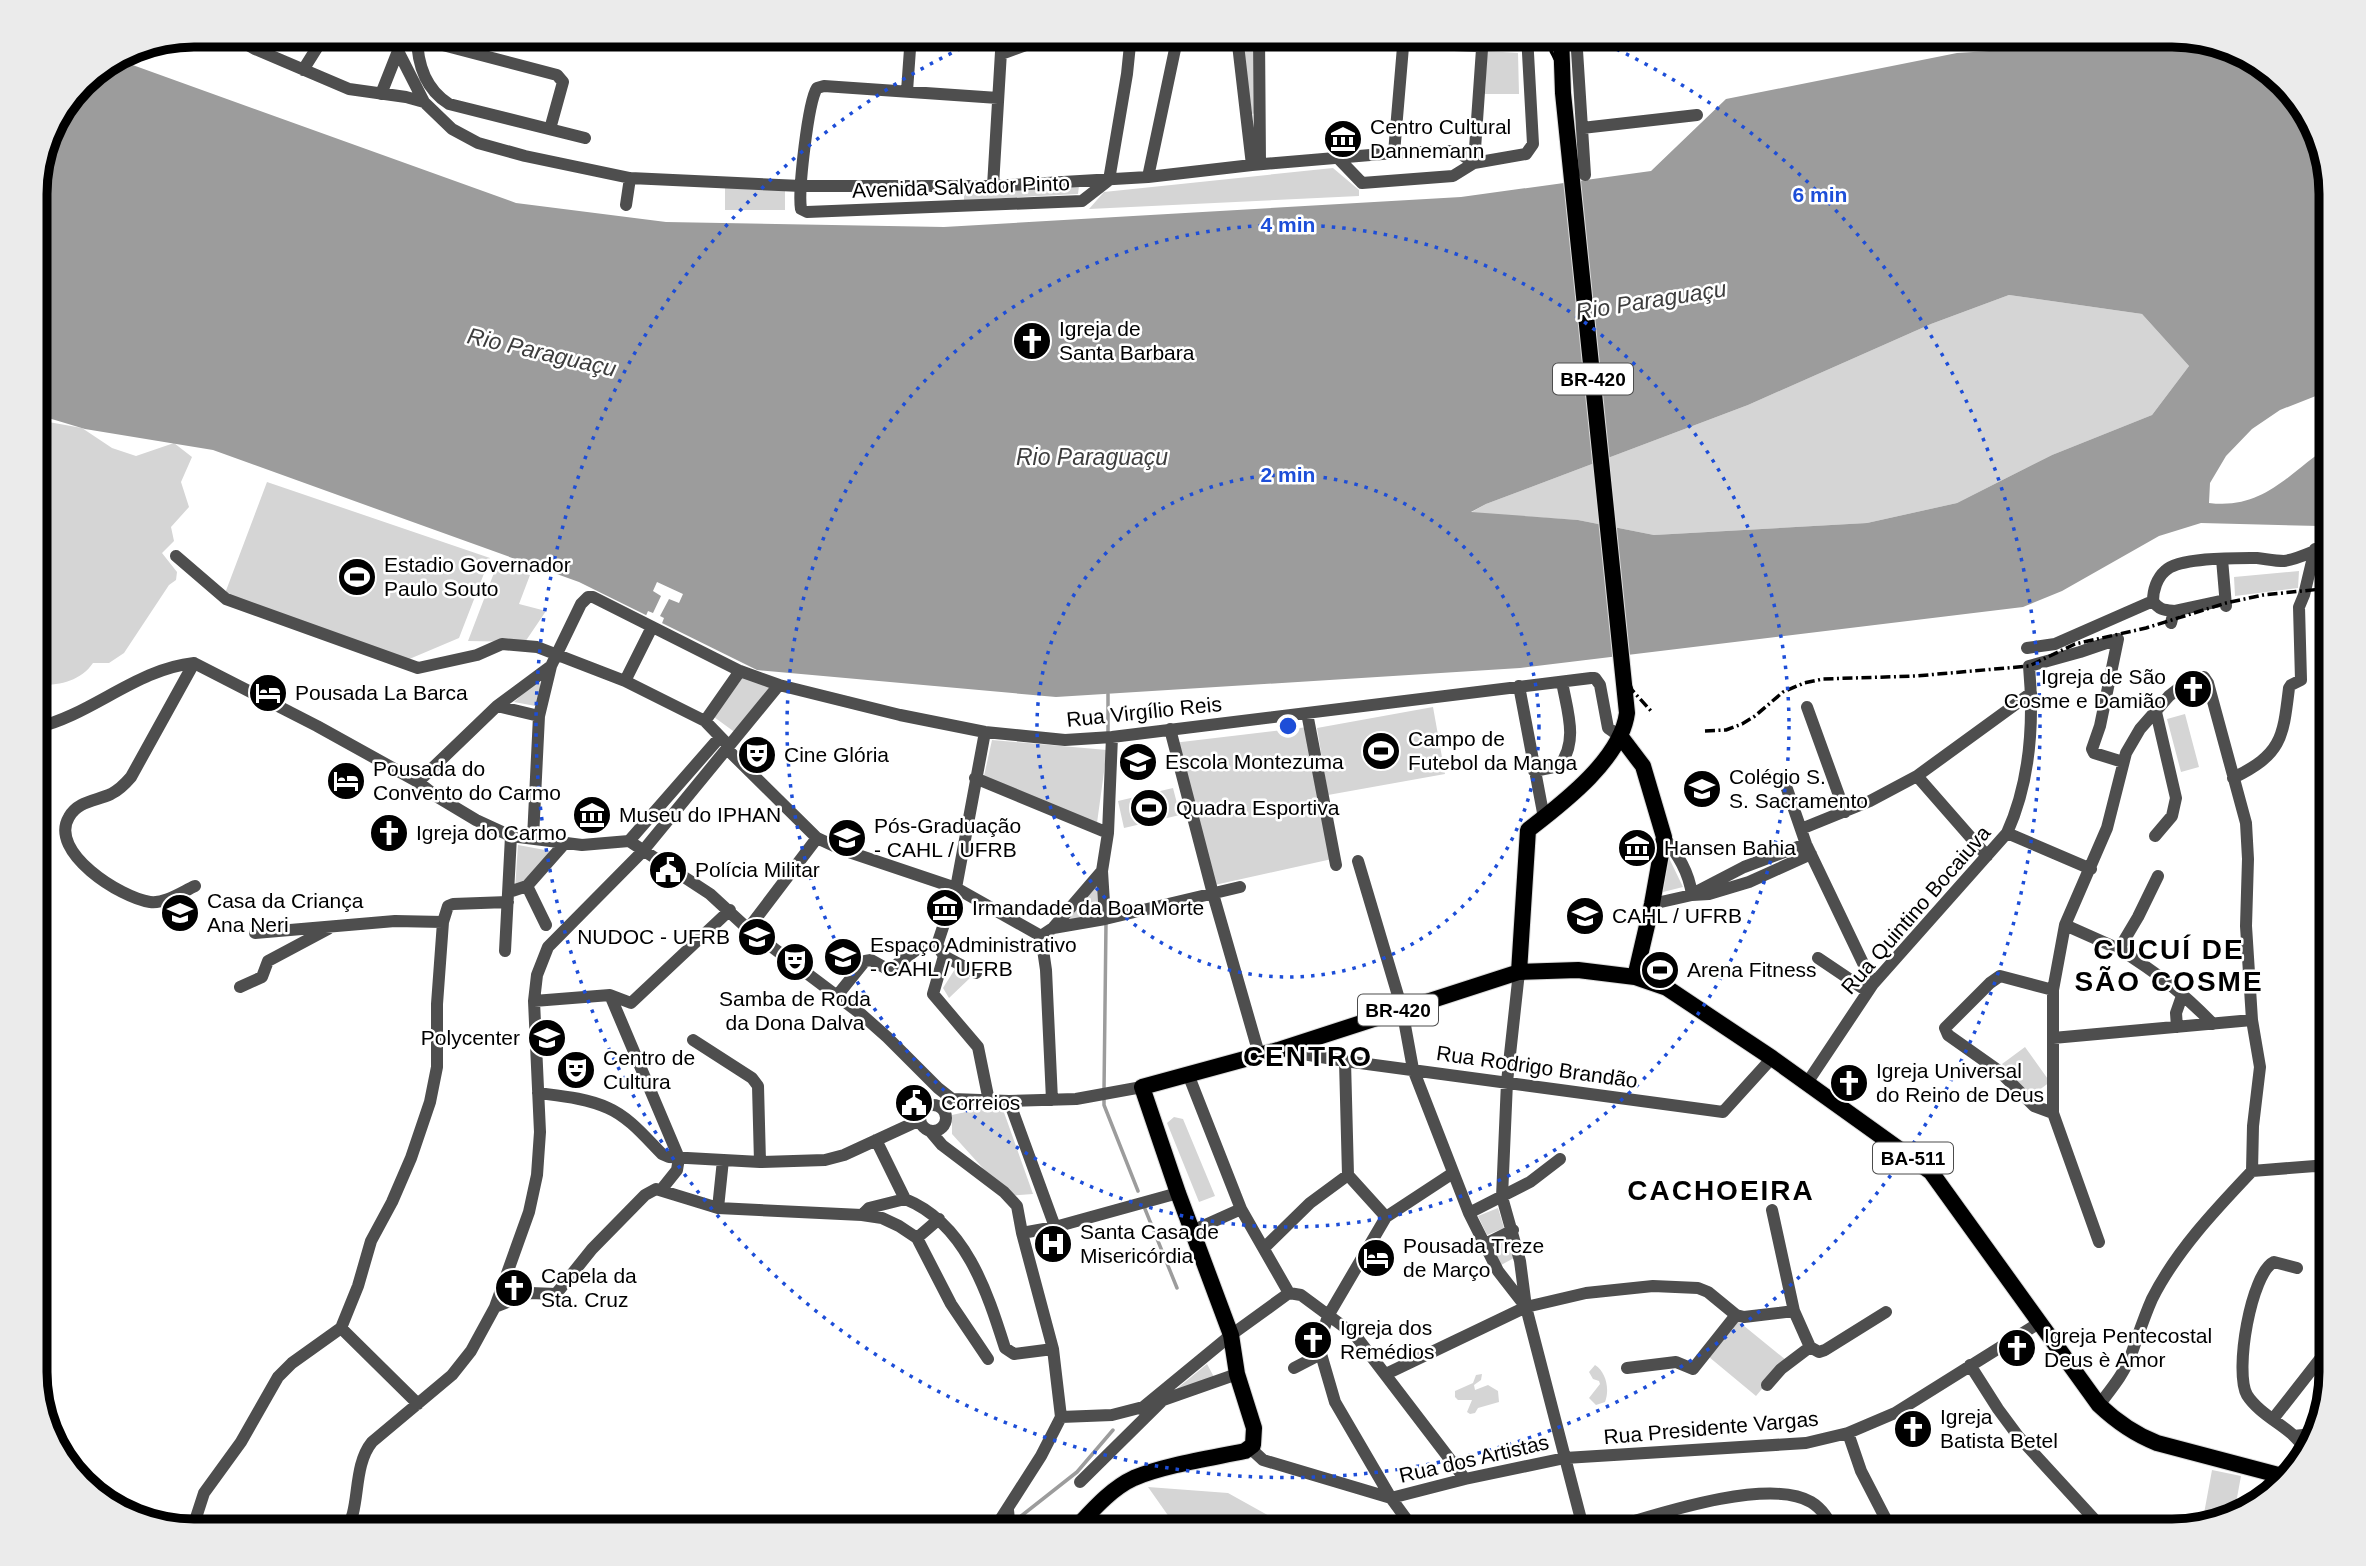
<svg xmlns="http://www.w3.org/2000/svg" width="2366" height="1566" viewBox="0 0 2366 1566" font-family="Helvetica,sans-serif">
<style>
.green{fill:#d5d5d5}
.water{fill:#9c9c9c;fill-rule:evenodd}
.pier{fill:#fff}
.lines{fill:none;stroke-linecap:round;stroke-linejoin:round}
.stream{stroke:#9c9c9c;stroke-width:3.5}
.major-casing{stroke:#dbdbdb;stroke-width:18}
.minor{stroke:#4e4e4e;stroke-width:12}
.major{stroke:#000;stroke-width:16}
.rail{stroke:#000;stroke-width:3.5;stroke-dasharray:10 3.5 2 3.5;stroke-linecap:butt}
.ring{fill:none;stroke:#1d4ed8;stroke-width:3.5;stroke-dasharray:3.5 7}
.labels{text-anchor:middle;stroke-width:5;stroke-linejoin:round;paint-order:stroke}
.shield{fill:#fff;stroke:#4c4c4c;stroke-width:2}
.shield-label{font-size:19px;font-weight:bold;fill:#000}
.poi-label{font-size:21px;fill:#000;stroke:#fff;text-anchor:start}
.street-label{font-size:21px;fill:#000;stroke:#fff}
.water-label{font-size:23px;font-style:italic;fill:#3d3d3d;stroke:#fff}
.district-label{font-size:28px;font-weight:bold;letter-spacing:2px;fill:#000;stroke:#fff}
.rim{fill:none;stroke:#000;stroke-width:9}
.centre{fill:#1d4ed8;stroke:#fff;stroke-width:3.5}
.ring-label{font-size:21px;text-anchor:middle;font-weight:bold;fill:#1d4ed8;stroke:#fff;stroke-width:5;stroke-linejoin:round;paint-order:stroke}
</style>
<rect width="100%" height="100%" fill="#fff"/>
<path class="green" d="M1246 45 1255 48 1256 113 1252 114 1242 47Z
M1487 51 1518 53 1519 94H1485Z
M1333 168 1359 190V196L1089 209 1104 192Z
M725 185H785V210H725Z
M1079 186 1078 194 964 200V192Z
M2009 295 2142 314 2189 366 2152 415 2052 455 1957 503 1867 523 1654 535 1578 520 1470 513 1486 504 1748 405 1931 324Z
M43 421 82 428 112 448 136 456 174 443 192 457 181 482 189 507 171 527 174 541 162 553 177 572 176 580 169 585 124 653 109 663H93C80 682 57 686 35 685V423Z
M267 482 490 558 459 638 407 660 224 596Z
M497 565 530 575 519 604 546 611 525 642 468 641Z
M2299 571 2298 588 2235 596 2234 577Z
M749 669 783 683 740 736 714 717Z
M540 678 541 707 514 702Z
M1433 707 1445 774 1328 795 1317 728Z
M2185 714 2199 767 2181 772 2167 719Z
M1308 727 1332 859 1210 886 1173 743Z
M992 740 1107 750 1097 823 984 776Z
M1173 788 1180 815 1124 828 1118 801Z
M518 845 561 853 515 889Z
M1669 858 1683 887 1663 892Z
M1097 884 1098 914 1063 921Z
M955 969 970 978 949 998 943 988Z
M2025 1047 2050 1082 2027 1099 2002 1064Z
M1001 1104 1033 1194 1008 1196 952 1134V1115Z
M1174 1117 1183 1119 1215 1196 1199 1202 1167 1123Z
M1498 1208 1504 1228 1487 1235 1478 1216Z
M1508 1240 1514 1258 1501 1265 1493 1246Z
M1738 1321 1786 1360 1756 1396 1709 1357Z
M1207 1364 1214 1377 1163 1400Z
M1595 1365C1606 1372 1610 1389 1605 1402L1596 1405 1589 1398 1600 1384 1599 1381 1593 1379 1589 1372Z
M1482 1374 1481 1380 1474 1385 1475 1390 1488 1385 1498 1391 1499 1402 1478 1408 1475 1413 1470 1414 1467 1412 1472 1400H1458L1455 1397V1391L1473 1383 1476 1375Z
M2212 1470 2241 1476 2234 1514 2210 1521 2203 1519Z
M1148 1487 1228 1493 1282 1523 1303 1531H1179Z"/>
<path class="water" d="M2184 39 2260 62 2310 115 2331 194V390L2280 410 2252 429 2226 456 2210 483 2209 503C2265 510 2289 472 2331 445V467L2316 489 2317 503 2331 501V522L2320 526 2201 523 2159 536 2062 591 2023 607 1520 668 1056 697 757 670 579 582 213 450 85 429 35 414V184L47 133 82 81 116 59 516 203 666 222 944 227 1461 197 1651 171 1726 99 1957 53ZM2009 295 2142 314 2189 366 2152 415 2052 455 1957 503 1867 523 1654 535 1578 520 1471 512 1486 504 1748 405 1931 324Z"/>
<path class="pier" d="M657 582 683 594 679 603 669 599 660 616 664 618 661 626 645 618 648 611 653 613 661 596 653 591Z"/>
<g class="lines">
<path class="stream" d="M1108 734V694
M1104 1091 1106 923
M1104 1098V1105L1138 1191
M1145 1209 1177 1288
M1016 1520 1077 1472 1113 1430"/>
<defs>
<path id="major" d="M1621 737 1643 766 1664 837 1652 904 1635 977
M1519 972 1528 830C1563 803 1621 759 1627 713L1563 93 1561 35
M1073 1531C1091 1512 1110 1489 1134 1478 1165 1465 1212 1458 1245 1451L1253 1445 1254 1428 1237 1374 1231 1335 1178 1193 1142 1087 1278 1050 1519 972 1578 970 1635 977 1667 988 1772 1058 1931 1172 2099 1405C2117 1422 2134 1434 2157 1443L2286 1477"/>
</defs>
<use href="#major" class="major-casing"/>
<path class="minor" d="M230 35 255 49 349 89 406 97 424 102 452 129 478 143 525 156 630 178 801 186H993L1148 177 1252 165 1394 153 1449 151 1461 154 1474 163
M417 35C417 62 425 89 449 104L585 138
M617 35 652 38 674 35
M1259 35 1260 164
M1576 35 1585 175
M1237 36 1252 165
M416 38 557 75 563 82 550 129
M1258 44 1401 43 1481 46 1501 35
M255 49 260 35
M398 51 424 102
M1001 54 1053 35
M303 70 325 35
M907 91 911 35
M381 94 398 51 399 35
M998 98 824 86 817 88C808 102 798 191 801 209L807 212 1082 201 1109 180
M1582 128 1697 115
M1394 153 1404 35
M1337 157 1362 183 1453 176 1474 163 1526 154 1533 144 1527 35
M1474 163 1483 35
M1148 177 1178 35
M1109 180 1127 74 1131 35
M993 186 1002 35
M626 205 630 178
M176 556 226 599 418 668 477 655 502 644 537 647 625 681 705 721 729 746
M2222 559 2226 606
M2174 611 2225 600
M2171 623 2174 611C2164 610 2159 610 2153 601 2153 590 2157 578 2165 571 2179 557 2236 558 2257 558 2266 559 2275 561 2284 561 2300 559 2316 549 2331 545
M2118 639 2100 726 2092 749 2094 753 2123 762
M2027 648 2055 644 2153 601
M194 663 317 726 418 782 436 796 476 820 511 836 582 845 629 841 710 894 748 929 861 1014 887 1037 938 1088 952 1099
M194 663 131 777C125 784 119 790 111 794 96 801 78 801 69 817 48 852 121 898 150 902 165 904 182 892 195 886
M625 681 652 627
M1519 686 1544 818
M497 706 539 716
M1807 707 1845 812
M1307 713 1336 865
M705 721 740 671
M35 728C92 715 136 669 194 663
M1170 729 1213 894 1259 1054
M727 749 817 838 843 850 956 888 1041 936
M1534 771 1559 766C1579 742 1567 710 1562 682
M1917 776 1987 856
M975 778 1108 833
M2233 778C2282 754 2283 738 2289 688L2291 685 2301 680 2299 607 2304 595 2315 549
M418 782 497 706 551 666
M1787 789 1806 844 1873 984
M1801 829 1870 801 1917 776 2031 693
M2007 833 2091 869
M2155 836 2172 816 2176 798 2156 712
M1664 837C1678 855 1689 872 1692 895
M533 838 539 716 551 666 581 604 588 597H593L740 671 779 685 900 715 985 732 1065 740 1112 737 1591 678H1595L1600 685 1608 728 1621 737
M629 841 720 737
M1358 861 1402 1009 1413 1069 1469 1213 1498 1271 1526 1307
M527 886 546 925
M509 892 527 886 565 843
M1694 893 1744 867 1806 844
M1652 904 1692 895 1709 894 1749 882 1811 854
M1105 919 1102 871 1108 833 1112 737
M2065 925 2119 949 2138 917 2158 876
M1053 928 1102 871
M748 929 817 838
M255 933 395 921 443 922
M1041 936 1053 928 1105 919 1240 887
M1041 936 1046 970 1052 1100
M2119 949C2157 973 2182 992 2213 1024
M505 951 511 836
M944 956 933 994 978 1047 989 1101
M1818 958 1867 991
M1519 972 1507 1082 1502 1197 1520 1261 1526 1307 1584 1531
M976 973 944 956 937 945 956 888 985 732
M240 987 262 977 268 961 328 929
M610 995 679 1158
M836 997 865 961 871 960 889 970 919 948
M534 1001 610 995 631 1003 730 910
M2177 1027 2176 1013 2183 993
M2053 1038 2252 1020
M693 1040 752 1078 758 1086 760 1162
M1279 1050 1345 1061 1723 1112 1772 1058
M1345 1061 1348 1175 1386 1217
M1188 1074 1241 1209 1289 1293 1301 1295 1355 1335 1465 1479
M1807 1083 1873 984 2007 833C2030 782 2034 721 2029 666L2080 652 2118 639
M538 1093C561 1096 586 1098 608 1108 629 1117 646 1138 662 1154L669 1157 760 1162 825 1160 844 1155 920 1120
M952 1099 1009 1101 1076 1099 1142 1087
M1009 1101 1055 1227
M920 1118a13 13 0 1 1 26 0a13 13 0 1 1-26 0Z
M2053 1113 2034 1106 1999 1071 1948 1035 1945 1028 1990 983 2000 976 2053 990
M931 1132 942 1145 1004 1192 1017 1206 1022 1233 1053 1349 1061 1417
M876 1140 905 1199C965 1223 987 1291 1005 1348L1014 1354 1053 1349
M661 1190 677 1170 679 1158
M718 1208 723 1160
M1469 1213 1530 1182 1560 1159
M862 1215 869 1208 905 1199
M1192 1231 1241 1209
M1022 1233 1055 1227 1178 1193
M917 1238 939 1219
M2099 1242 2053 1113V990L2065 925 2107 828 2126 753 2140 729 2169 696 2183 685 2198 677H2204L2208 683 2246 823 2248 859 2246 926 2252 1020 2260 1067 2253 1126 2252 1171
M1485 1244 1513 1230
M1264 1248 1310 1203 1348 1175
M2297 1268 2274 1262C2251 1273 2234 1372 2247 1395 2257 1411 2278 1422 2292 1434 2297 1439 2302 1445 2307 1449
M495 1307 530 1293 556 1294 592 1249 645 1195 656 1189 718 1208 862 1215 882 1218 899 1226 917 1238 951 1304 988 1359
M341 1328 418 1404
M1810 1347 1819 1352 1825 1350 1886 1312
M1970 1365 1998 1409 2018 1436 2105 1531
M1294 1368 1321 1354
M1627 1368 1676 1362 1693 1369 1736 1315
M1386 1374 1526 1307 1586 1293 1653 1286 1698 1288 1708 1292 1736 1315 1744 1317 1794 1311
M1767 1385 1781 1369 1810 1347 1794 1311 1772 1210
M2099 1405C2111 1389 2124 1374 2131 1355 2138 1336 2144 1317 2152 1299 2176 1251 2216 1209 2252 1171L2315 1166 2331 1168
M1141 1409 1231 1335 1289 1293
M1061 1417 1112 1415 1147 1406
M2273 1419 2331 1345
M1848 1433 1861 1471 1892 1531
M2294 1436 2312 1434
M1250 1448 1263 1460 1391 1498
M1080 1482 1163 1400 1237 1374
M1391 1498 1465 1479 1565 1458 1806 1443 1848 1433 1895 1413 2039 1323
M1008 1510 1010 1531
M1131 1526 1137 1531
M192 1530 204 1493 241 1442 278 1377 292 1363 341 1328 358 1286 371 1241 392 1202 411 1158 430 1102 437 1067V1004L443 922 448 906 453 904 508 902
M344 1531C362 1512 351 1468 372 1442L452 1375 471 1351 495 1307 529 1212 537 1175 540 1132 534 1001 537 975 548 947 642 852 779 685
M993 1531 1041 1456 1061 1417
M1415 1531 1391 1498 1335 1402 1321 1354 1322 1335 1328 1316 1386 1217 1453 1173
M1602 1531C1649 1517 1767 1476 1811 1502 1821 1508 1830 1520 1834 1531"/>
<use href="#major" class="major"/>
<path class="rail" d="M1540 35C1554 53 1562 70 1563 93
M1623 666 1632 690 1651 711
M1705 731 1726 730 1742 724 1755 716 1783 692 1804 683 1823 679 1916 676 2029 666 2075 644 2146 628 2226 603 2263 595 2331 588"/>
</g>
<g class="ring">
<circle cx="1288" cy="726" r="251"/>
<circle cx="1288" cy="726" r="501"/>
<path d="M1588 36A752 752 0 1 1 988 36"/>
</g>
<defs>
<symbol id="museum-disc" viewBox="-11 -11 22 22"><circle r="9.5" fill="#000" stroke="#fff"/><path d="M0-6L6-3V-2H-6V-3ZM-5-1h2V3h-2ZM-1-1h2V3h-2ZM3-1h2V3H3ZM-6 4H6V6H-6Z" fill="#fff"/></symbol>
<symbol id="church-disc" viewBox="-11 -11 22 22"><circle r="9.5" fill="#000" stroke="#fff"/><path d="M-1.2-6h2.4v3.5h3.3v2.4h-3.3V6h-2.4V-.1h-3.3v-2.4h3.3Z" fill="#fff"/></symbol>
<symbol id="stadium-disc" viewBox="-11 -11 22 22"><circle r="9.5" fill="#000" stroke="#fff"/><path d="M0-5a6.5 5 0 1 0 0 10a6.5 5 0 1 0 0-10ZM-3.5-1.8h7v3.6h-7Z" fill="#fff"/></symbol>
<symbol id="hotel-disc" viewBox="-11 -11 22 22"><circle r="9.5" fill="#000" stroke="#fff"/><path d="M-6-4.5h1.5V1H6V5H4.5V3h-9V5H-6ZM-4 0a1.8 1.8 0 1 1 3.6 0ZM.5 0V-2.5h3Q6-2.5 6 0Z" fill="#fff"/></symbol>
<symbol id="theatre-disc" viewBox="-11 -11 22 22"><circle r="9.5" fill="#000" stroke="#fff"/><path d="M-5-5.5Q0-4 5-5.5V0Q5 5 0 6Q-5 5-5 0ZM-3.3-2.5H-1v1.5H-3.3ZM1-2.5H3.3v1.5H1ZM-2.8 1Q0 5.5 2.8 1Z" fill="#fff"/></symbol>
<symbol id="school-disc" viewBox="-11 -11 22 22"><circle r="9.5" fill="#000" stroke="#fff"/><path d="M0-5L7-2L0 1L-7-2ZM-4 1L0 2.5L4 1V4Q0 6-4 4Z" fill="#fff"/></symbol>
<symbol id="university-disc" viewBox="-11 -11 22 22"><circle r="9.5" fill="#000" stroke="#fff"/><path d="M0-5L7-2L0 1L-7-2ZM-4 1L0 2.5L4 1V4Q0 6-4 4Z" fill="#fff"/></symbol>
<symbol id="civic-disc" viewBox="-11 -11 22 22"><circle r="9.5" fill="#000" stroke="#fff"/><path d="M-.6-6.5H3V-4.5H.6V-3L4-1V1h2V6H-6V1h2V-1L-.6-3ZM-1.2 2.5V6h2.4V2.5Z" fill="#fff"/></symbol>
<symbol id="hospital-disc" viewBox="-11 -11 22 22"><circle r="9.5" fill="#000" stroke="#fff"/><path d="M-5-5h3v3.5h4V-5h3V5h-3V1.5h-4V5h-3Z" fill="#fff"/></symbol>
</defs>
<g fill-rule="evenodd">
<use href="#museum-disc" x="1321" y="117" width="44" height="44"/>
<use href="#church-disc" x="1010" y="319" width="44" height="44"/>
<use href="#stadium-disc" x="335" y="555" width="44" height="44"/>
<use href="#church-disc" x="2171" y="667" width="44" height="44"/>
<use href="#hotel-disc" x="246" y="671" width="44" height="44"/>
<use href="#stadium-disc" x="1359" y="729" width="44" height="44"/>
<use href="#theatre-disc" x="735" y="733" width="44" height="44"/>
<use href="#school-disc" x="1116" y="740" width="44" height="44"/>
<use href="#hotel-disc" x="324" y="759" width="44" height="44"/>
<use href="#school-disc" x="1680" y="767" width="44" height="44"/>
<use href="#stadium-disc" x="1127" y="786" width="44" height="44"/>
<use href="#museum-disc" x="570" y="793" width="44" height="44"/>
<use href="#church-disc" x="367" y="811" width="44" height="44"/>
<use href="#university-disc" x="825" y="816" width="44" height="44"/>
<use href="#museum-disc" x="1615" y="826" width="44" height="44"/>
<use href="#civic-disc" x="646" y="848" width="44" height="44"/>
<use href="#museum-disc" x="923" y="886" width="44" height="44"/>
<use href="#school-disc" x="158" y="891" width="44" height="44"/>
<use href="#university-disc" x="1563" y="894" width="44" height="44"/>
<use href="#university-disc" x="735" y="915" width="44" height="44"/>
<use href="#university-disc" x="821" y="935" width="44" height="44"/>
<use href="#theatre-disc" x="773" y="940" width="44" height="44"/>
<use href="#stadium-disc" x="1638" y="948" width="44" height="44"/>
<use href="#school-disc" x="525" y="1016" width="44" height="44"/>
<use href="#theatre-disc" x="554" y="1048" width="44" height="44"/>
<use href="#church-disc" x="1827" y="1061" width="44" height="44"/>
<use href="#civic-disc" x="892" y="1081" width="44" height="44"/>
<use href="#hospital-disc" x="1031" y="1222" width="44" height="44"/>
<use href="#hotel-disc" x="1354" y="1236" width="44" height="44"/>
<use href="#church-disc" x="492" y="1266" width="44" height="44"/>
<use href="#church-disc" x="1291" y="1318" width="44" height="44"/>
<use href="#church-disc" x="1995" y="1326" width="44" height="44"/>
<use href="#church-disc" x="1891" y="1407" width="44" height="44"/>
</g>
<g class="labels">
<g class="shield">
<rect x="1553" y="363.5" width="80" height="31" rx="5"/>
<rect x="1358" y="994.5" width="80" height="31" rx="5"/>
<rect x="1873" y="1142.5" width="80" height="31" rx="5"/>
</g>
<g class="shield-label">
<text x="1593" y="386">BR-420</text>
<text x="1398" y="1017">BR-420</text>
<text x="1913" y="1165">BA-511</text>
</g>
<g class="poi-label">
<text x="1370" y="134">Centro Cultural<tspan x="1370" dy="24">Dannemann</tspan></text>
<text x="1059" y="336">Igreja de<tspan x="1059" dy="24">Santa Barbara</tspan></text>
<text x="384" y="572">Estadio Governador<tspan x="384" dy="24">Paulo Souto</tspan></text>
<text x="2166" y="684" text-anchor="end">Igreja de São<tspan x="2166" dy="24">Cosme e Damião</tspan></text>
<text x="295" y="700">Pousada La Barca</text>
<text x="1408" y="746">Campo de<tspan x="1408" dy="24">Futebol da Manga</tspan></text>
<text x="784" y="762">Cine Glória</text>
<text x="1165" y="769">Escola Montezuma</text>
<text x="373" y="776">Pousada do<tspan x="373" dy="24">Convento do Carmo</tspan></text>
<text x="1729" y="784">Colégio S.<tspan x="1729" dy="24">S. Sacramento</tspan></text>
<text x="1176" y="815">Quadra Esportiva</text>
<text x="619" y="822">Museu do IPHAN</text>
<text x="874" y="833">Pós-Graduação<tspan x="874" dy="24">- CAHL / UFRB</tspan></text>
<text x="416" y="840">Igreja do Carmo</text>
<text x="1664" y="855">Hansen Bahia</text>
<text x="695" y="877">Polícia Militar</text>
<text x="207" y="908">Casa da Criança<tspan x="207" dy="24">Ana Neri</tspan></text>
<text x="972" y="915">Irmandade da Boa Morte</text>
<text x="1612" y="923">CAHL / UFRB</text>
<text x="730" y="944" text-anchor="end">NUDOC - UFRB</text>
<text x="870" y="952">Espaço Administrativo<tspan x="870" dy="24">- CAHL / UFRB</tspan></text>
<text x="1687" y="977">Arena Fitness</text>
<text x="795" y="1006" text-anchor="middle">Samba de Roda<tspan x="795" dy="24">da Dona Dalva</tspan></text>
<text x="520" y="1045" text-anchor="end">Polycenter</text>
<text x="603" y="1065">Centro de<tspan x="603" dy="24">Cultura</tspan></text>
<text x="1876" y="1078">Igreja Universal<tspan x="1876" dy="24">do Reino de Deus</tspan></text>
<text x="941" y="1110">Correios</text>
<text x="1080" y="1239">Santa Casa de<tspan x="1080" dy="24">Misericórdia</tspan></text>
<text x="1403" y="1253">Pousada Treze<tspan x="1403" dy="24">de Março</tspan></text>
<text x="541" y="1283">Capela da<tspan x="541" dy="24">Sta. Cruz</tspan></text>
<text x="1340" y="1335">Igreja dos<tspan x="1340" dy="24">Remédios</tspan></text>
<text x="2044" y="1343">Igreja Pentecostal<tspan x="2044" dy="24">Deus è Amor</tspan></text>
<text x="1940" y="1424">Igreja<tspan x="1940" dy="24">Batista Betel</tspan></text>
</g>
<g class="street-label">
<text transform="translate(961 187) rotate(-2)" y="7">Avenida Salvador Pinto</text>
<text transform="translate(1144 712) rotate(-6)" y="7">Rua Virgílio Reis</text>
<text transform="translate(1916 910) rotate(-49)" y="7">Rua Quintino Bocaiuva</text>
<text transform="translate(1537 1067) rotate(8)" y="7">Rua Rodrigo Brandão</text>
<text transform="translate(1711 1428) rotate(-5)" y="7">Rua Presidente Vargas</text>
<text transform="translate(1474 1459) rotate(-13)" y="7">Rua dos Artistas</text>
</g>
<g class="water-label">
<text transform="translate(1651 300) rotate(-9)" y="8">Rio Paraguaçu</text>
<text transform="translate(542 352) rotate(13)" y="8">Rio Paraguaçu</text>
<text x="1092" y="465">Rio Paraguaçu</text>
</g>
<g class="district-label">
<text x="2169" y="959">CUCUÍ DE<tspan x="2169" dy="32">SÃO COSME</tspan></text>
<text x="1308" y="1066">CENTRO</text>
<text x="1721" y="1200">CACHOEIRA</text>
</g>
</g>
<path d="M0 0H2366V1566H0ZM194 47H2172A147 147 0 0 1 2319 194V1372A147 147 0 0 1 2172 1519H194A147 147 0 0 1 47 1372V194A147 147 0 0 1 194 47Z" fill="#ebebeb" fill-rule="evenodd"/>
<path class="rim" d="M194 47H2172A147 147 0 0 1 2319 194V1372A147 147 0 0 1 2172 1519H194A147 147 0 0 1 47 1372V194A147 147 0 0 1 194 47Z"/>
<circle cx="1288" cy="726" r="10" class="centre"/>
<g class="ring-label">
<text x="1820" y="202">6 min</text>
<text x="1288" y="232">4 min</text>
<text x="1288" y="482">2 min</text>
</g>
</svg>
